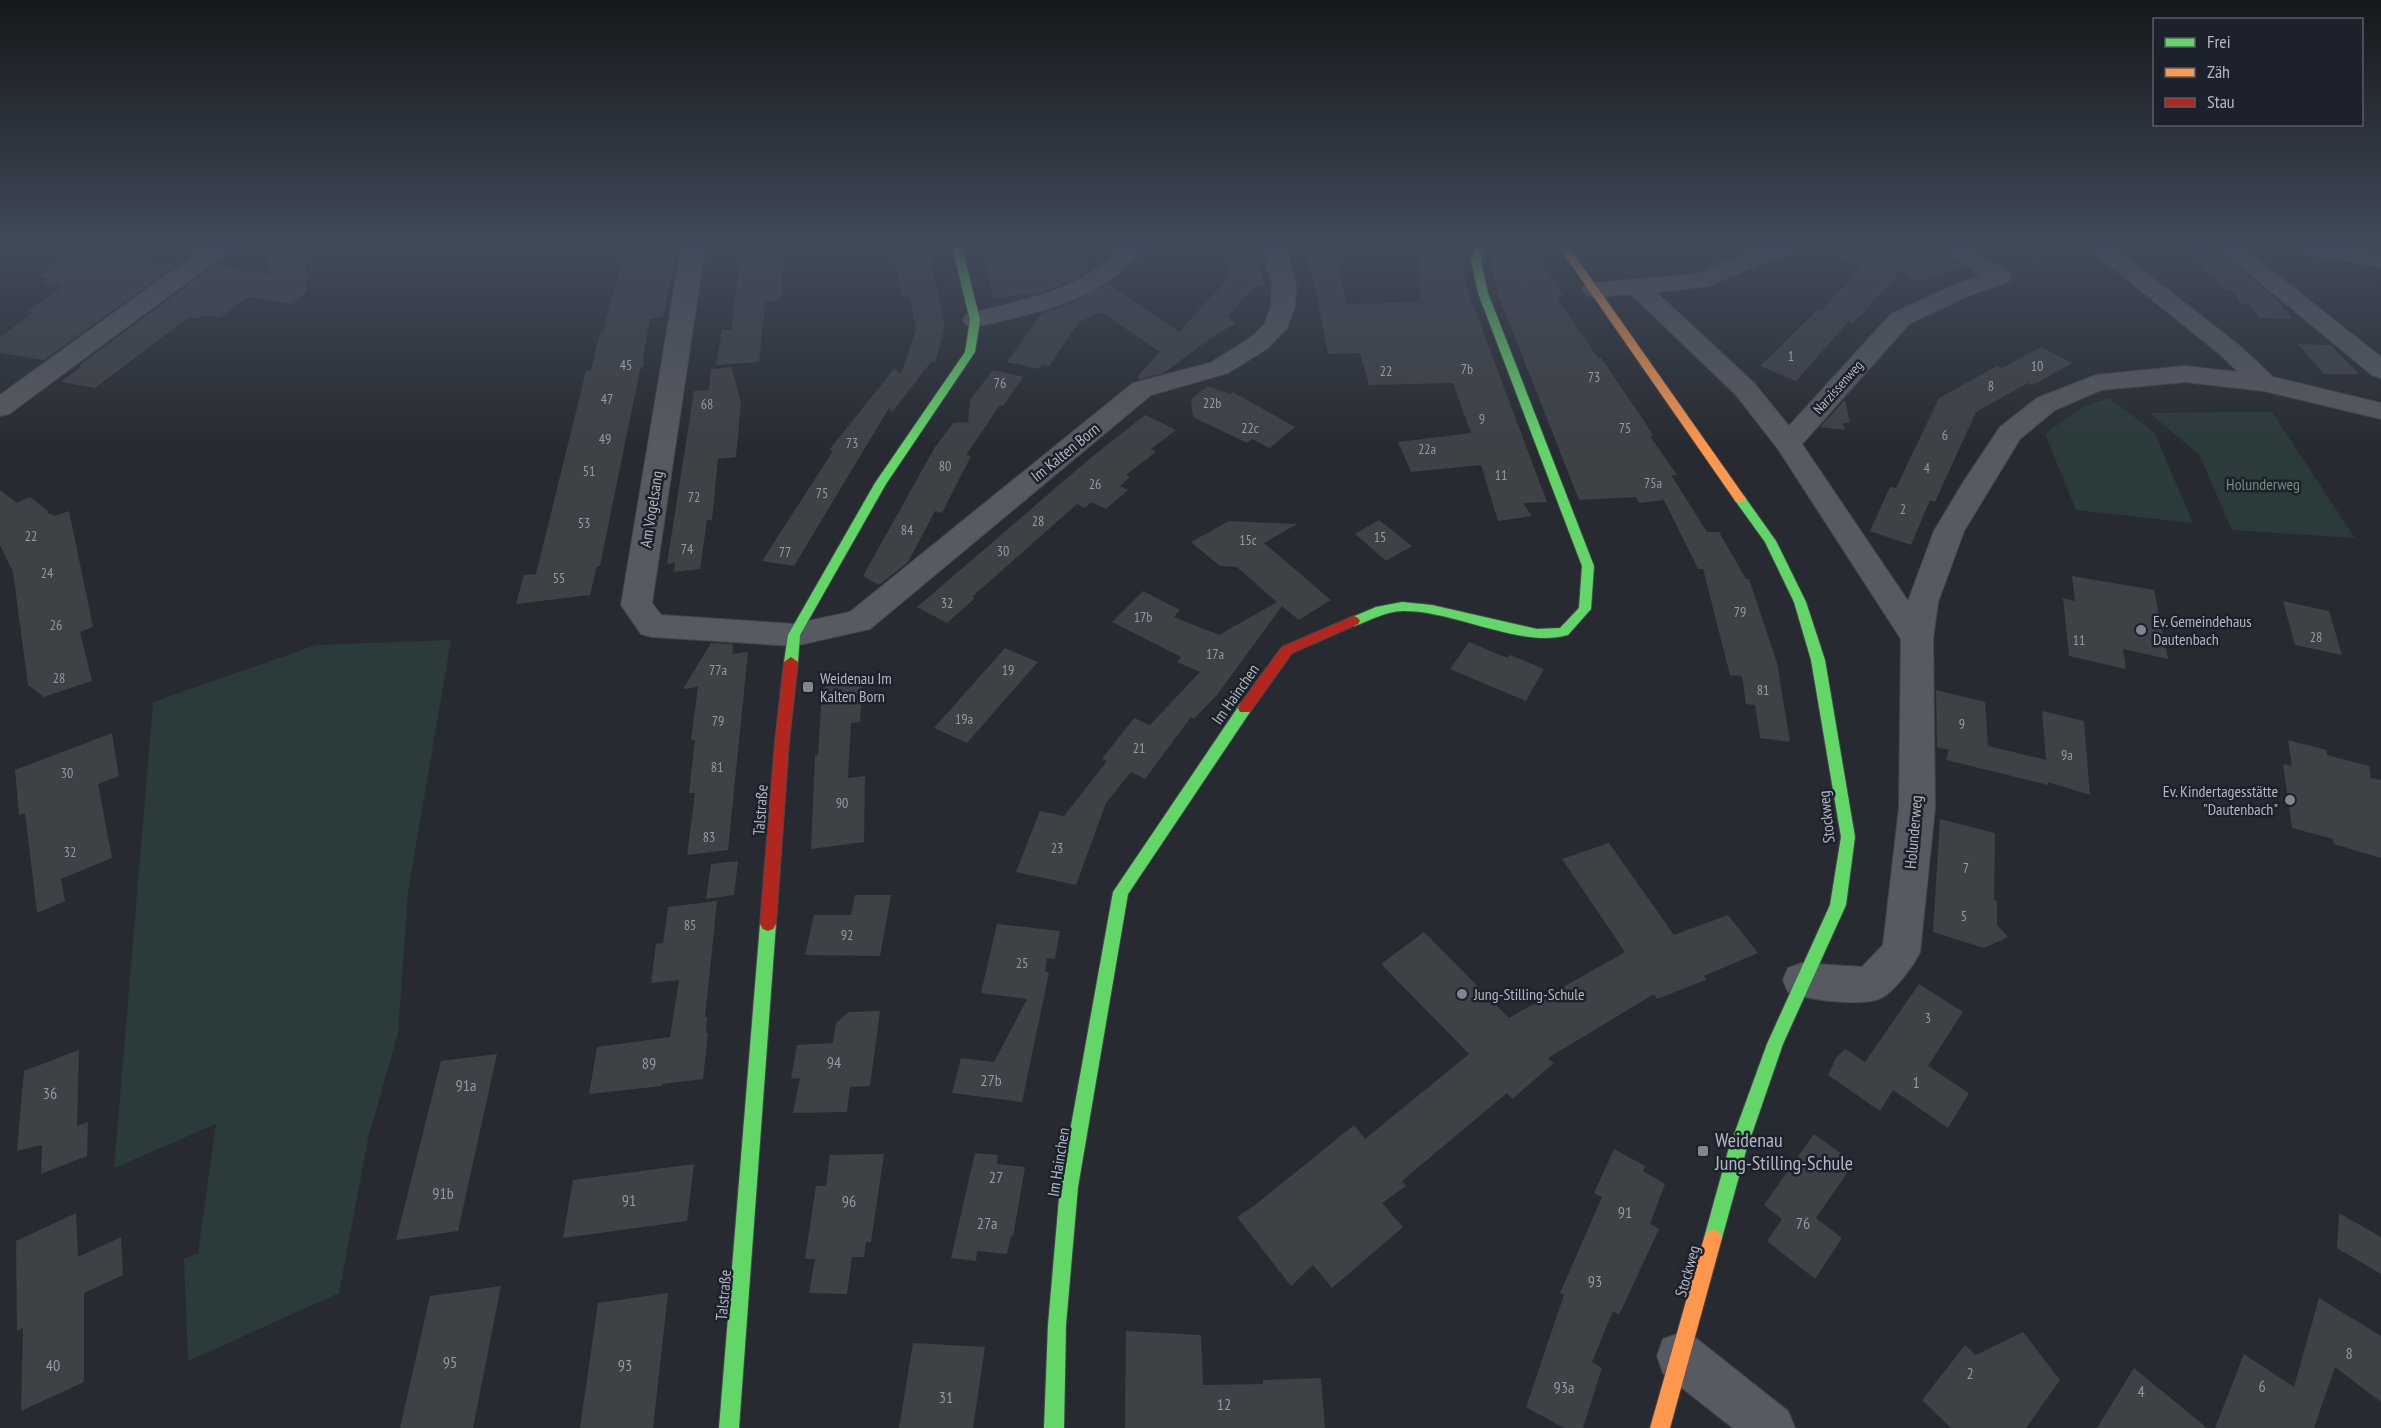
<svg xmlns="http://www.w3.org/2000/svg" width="2381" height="1428" viewBox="0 0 2381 1428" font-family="'PT Sans Narrow',sans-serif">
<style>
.green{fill:#2b3a3b}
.building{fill:#3e4146}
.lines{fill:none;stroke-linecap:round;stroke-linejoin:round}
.street-casing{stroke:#44474c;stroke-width:2}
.fast-casing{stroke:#44474c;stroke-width:2}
.slow-casing{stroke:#44474c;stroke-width:2}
.jam-casing{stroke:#44474c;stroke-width:2}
.street{fill:#575a60;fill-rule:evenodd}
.fast{fill:#63d668;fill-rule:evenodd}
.slow{fill:#ff974d;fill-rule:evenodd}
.jam{fill:#b3261e;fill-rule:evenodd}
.poi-dot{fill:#818690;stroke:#1c212b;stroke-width:2}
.labels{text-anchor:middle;stroke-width:5;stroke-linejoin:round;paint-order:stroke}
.number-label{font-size:14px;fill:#949aa4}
.far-street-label{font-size:14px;fill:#b1b7c3;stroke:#1c212b}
.street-label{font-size:16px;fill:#b1b7c3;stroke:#1c212b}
.park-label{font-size:16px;fill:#6c9077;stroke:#1c212b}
.poi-label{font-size:16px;fill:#b1b7c3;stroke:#1c212b;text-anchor:start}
.near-number-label{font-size:16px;fill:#949aa4}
.near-poi-label{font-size:20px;fill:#b1b7c3;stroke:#1c212b;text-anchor:start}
</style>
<rect width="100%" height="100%" fill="#272b31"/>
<path class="green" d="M2109 398 2154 432 2193 523 2076 510 2045 434 2084 406Z
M2272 412 2355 538 2232 530 2200 456 2150 413Z
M451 640 408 892 398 1033 368 1139 339 1293 188 1361 184 1259 198 1253 216 1124 114 1168 153 702 316 645Z"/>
<path class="building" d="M268 247H303L307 291 292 304 248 297 220 318 203 315 198 319 189 317 95 388 61 382 82 366H78L215 265 271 275Z
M983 247H1056L1090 270 1068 282 1040 293 993 298Z
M1418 247H1453L1454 254 1464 253 1462 260 1469 294 1547 502 1523 503 1532 516 1498 521 1481 465 1411 472 1398 442 1471 433 1453 383 1369 385 1360 353 1328 354 1316 291 1306 254 1334 253 1347 304 1420 302Z
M1530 247 1564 296 1556 297 1598 358H1601L1643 419 1653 436H1650L1677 475H1671L1707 532H1719L1746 579H1749L1777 663 1790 742 1760 738 1755 705 1746 704 1742 676 1730 675 1703 569H1698L1664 500 1639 503 1636 497 1579 500 1497 292 1490 260 1494 250Z
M1825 247H1933L1964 267 1918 281 1901 270 1863 313 1852 323 1849 321 1796 381 1760 366 1817 310 1821 311 1860 269Z
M1255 250 1265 287 1255 286 1227 317 1236 323 1211 338 1164 373 1140 379 1138 376 1160 352 1101 312 1079 322 1049 366 1042 365 1039 369 1007 362 1042 313 1069 304 1109 284 1179 332 1232 274 1228 260 1246 259Z
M75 251 176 265 44 360 0 353V337L33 313 26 312 63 286 42 282 48 278 37 277Z
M2188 252 2221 253 2275 298 2293 319 2259 318 2248 304H2241L2232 291 2225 290 2215 277H2209Z
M676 254 663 317 650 319 643 358 644 365 640 370 600 566H597L590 595 516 604 524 575 536 574 586 371 591 370 600 332H603L622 258Z
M930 255 945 328 935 362H931L892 412 889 408 794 566 762 561 833 451 829 450 894 369 901 374 916 330 910 296 902 297 895 259Z
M784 257 781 300 765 302 759 362 716 365 722 330H731L739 261Z
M2298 344 2331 345 2359 374H2324Z
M2041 347 2072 363 2033 385 2028 383 1976 412 1935 502 1930 500 1911 545 1870 531 1890 487 1896 488 1939 398 1997 366 2002 368Z
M731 367 741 402 736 457 718 459 712 520H707L700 569 674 572 675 563 667 564 694 391 709 390 711 369Z
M993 370 1023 377 1003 406 1000 405 966 455 971 456 942 513 935 511 908 562 879 585 863 576 935 447 953 423 968 422 970 400Z
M1208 386 1230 394 1233 392 1295 427 1270 448 1252 439 1247 443 1193 417 1191 399Z
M1845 400 1850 423H1843L1845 430 1820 427Z
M1145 415 1176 430 1151 449 1156 452 1126 475 1130 477 1120 486 1128 490 1106 509 1091 502 1085 508 1077 504 972 597 975 598 947 623 917 607 1088 460Z
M0 490 17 503 30 497 47 510 48 513 55 516 69 511 93 627 80 632 92 681 44 697 28 685 13 572 0 545Z
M1379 520 1412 546 1386 561 1355 534Z
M1229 521 1297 524 1264 543 1331 600 1299 620 1282 606 1217 695 1194 719 1191 717 1145 779 1131 772 1106 803 1076 885 1016 872 1040 811 1064 816 1107 761 1102 759 1134 718 1150 725 1200 672 1177 662 1181 657 1112 622 1143 591 1180 610 1174 617 1219 635 1277 602 1237 567 1220 566 1191 542Z
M2072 576 2154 590 2168 659 2123 649 2126 669 2069 656 2063 598 2075 601Z
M2283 601 2329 611 2342 655 2295 645Z
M1469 642 1507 658 1510 655 1544 669 1526 701 1450 669Z
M711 643 733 644 732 654 748 652 734 791 728 850 687 855 695 793H689L695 740H691L698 687 683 689Z
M1005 648 1038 662 967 743 934 728Z
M863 677 860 722 851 723 848 778 865 776 864 842 811 849 815 756 818 755 822 690 832 681Z
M1936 690 1985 702 1988 746 2046 760 2042 711 2084 721 2090 795 2048 782V785L1946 760 1949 750 1937 747Z
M112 733 119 776 98 784 112 858 61 879 65 901 37 913 25 813 19 815 15 770Z
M2288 740 2326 750 2327 755 2369 766 2371 778 2381 780V858L2334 844 2333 839 2292 828 2283 764 2292 766Z
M1940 819 1995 833 1994 900 1997 901V925L2008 937 1984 948 1933 932Z
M1609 843 1674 935 1728 915 1758 953 1704 976 1706 980 1657 999 1654 994 1548 1058 1554 1063 1512 1099 1507 1093 1402 1181 1406 1186 1382 1203 1403 1227 1332 1288 1313 1265 1291 1286 1237 1217 1255 1205 1354 1125 1365 1139 1469 1054 1381 964 1424 932 1509 1018 1625 952 1562 859Z
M738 861 734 895 706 899 711 864Z
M855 895H891L880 956 805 955 814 915H851Z
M717 901 705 1017H707L706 1033H708L703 1079 662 1084V1086L589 1094 597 1047 670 1037 679 980 651 983 656 944 663 943 668 907Z
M997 924 1060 931 1055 959 1047 958 1045 971 1049 973 1022 1102 952 1093 961 1058 994 1062 1027 999 981 993Z
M1919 984 1963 1012 1928 1066 1969 1093 1948 1128 1893 1090 1880 1111 1828 1075 1836 1058 1845 1049 1865 1062Z
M880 1011 870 1086 850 1087 847 1112 793 1113 800 1078 791 1079 797 1045 833 1043 836 1023 849 1012Z
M79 1050 77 1126 88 1122 87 1156 41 1174 42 1145 17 1151 24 1071Z
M497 1054 458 1231 396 1240 441 1061Z
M1814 1134 1854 1163 1816 1218 1842 1238 1815 1279 1767 1241 1782 1219 1764 1205Z
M1614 1149 1645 1166 1643 1171 1665 1184 1650 1224 1659 1229 1619 1315 1613 1311 1592 1362 1602 1368 1583 1428H1564L1526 1407 1564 1295 1560 1293 1602 1197 1594 1193Z
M975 1153 998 1155 997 1164 1025 1167 1013 1237 1011 1236 1007 1254 977 1251 976 1261 951 1258Z
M884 1154 871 1242H866L864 1257H852L847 1294 809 1293 815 1259H805L816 1186H826L830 1155Z
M694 1164 687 1221 563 1238 573 1180Z
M76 1213 78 1257 121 1237 123 1275 84 1293V1382L21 1411 23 1328 17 1331 16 1241Z
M2339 1213 2381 1237V1274L2337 1248Z
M501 1286 473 1428H400L430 1296Z
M668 1293 653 1428H580L598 1303Z
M2319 1298 2381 1336V1402L2335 1367 2314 1428H2215L2244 1354 2294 1387Z
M1126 1331 1201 1335 1203 1385 1263 1384V1380L1321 1378 1325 1428H1125Z
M2023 1332 2060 1380 2026 1428H1951L1922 1400 1965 1345 1976 1355Z
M913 1343 985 1347 973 1428H899Z
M2134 1368 2207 1428H2097Z"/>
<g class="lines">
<defs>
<path id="street" d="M205 247H231L228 252 9 414 0 416V395Z
M681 247H705L652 603 661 615 794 624 850 612 1133 383 1210 363 1250 338 1264 325 1271 307 1272 285 1262 247H1286L1296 285 1295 307 1287 328 1268 348 1228 373 1151 395 870 629 794 646 652 637 641 634 621 605Z
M1120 247H1143C1106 301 1035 313 975 327L966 325 963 320 966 315C1019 300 1083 292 1120 247Z
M1762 247H1793L1790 252 1708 286 1656 292 1754 383 1789 426 1891 314 1954 285 1981 275 1945 252 1942 247H1969L2008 272 2012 277 2008 282 1970 295 1909 324 1802 444 1908 601 1934 531 1964 481 2000 427 2037 398 2096 375 2185 366 2238 372 2222 356 2087 247H2113L2240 346 2273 377 2381 403V419L2264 391 2185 382 2101 390 2055 410 2020 439 1964 531 1938 602 1933 638 1935 808 1920 952C1914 965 1894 992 1881 998 1862 1007 1808 1000 1788 992L1783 980 1788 968 1802 963 1862 967 1883 945 1899 808 1901 639 1778 449 1736 395 1631 294 1594 297 1586 295 1582 290 1586 285 1594 283 1696 274Z
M2217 247H2242L2381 357V378L2372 375Z
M2297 247H2347L2381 253V267L2308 254 2300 252Z
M1680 1333 1697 1339 1788 1411 1795 1428H1733L1663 1373 1657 1356 1663 1339Z"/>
<path id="fast" d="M952 247H962L980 320 975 352 886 484 800 635 798 662 791 667 786 665 784 662 788 635 875 483 965 352 970 320Z
M1476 247H1486L1481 260 1488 293 1594 566 1591 609 1568 635C1522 649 1453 610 1403 611 1385 611 1370 621 1354 626L1348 621 1350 618 1376 607 1402 602 1432 605 1537 629 1560 628 1579 608 1582 566 1478 293 1471 260Z
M1740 495 1744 496 1776 541 1806 602 1825 660 1855 837 1846 905 1783 1044 1746 1151 1722 1238 1719 1244 1713 1247 1707 1244 1704 1238 1728 1151 1767 1044 1830 905 1841 837 1811 660 1794 602 1765 542 1734 499Z
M1245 703 1250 704 1252 708 1250 712 1128 894 1078 1187 1066 1325 1064 1428H1044L1048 1325 1060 1187 1113 892 1240 704Z
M768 917 773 919 776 924 739 1428H719L760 924 763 919Z"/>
<path id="slow" d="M1559 247H1569L1744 496 1746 499 1744 502H1736Z
M1713 1229 1719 1232 1722 1238 1670 1428H1650L1704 1238 1707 1232Z"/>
<path id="jam" d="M1354 616 1358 618 1360 621 1358 624 1292 653 1250 712H1240L1238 708 1240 704 1282 647Z
M791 657 798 662 789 742 776 924 773 929 768 931 763 929 760 924 775 742 784 662Z"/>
</defs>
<use href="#street" class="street-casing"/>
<use href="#fast" class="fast-casing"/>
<use href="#slow" class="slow-casing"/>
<use href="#jam" class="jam-casing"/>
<use href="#street" class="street"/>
<use href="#fast" class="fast"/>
<use href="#slow" class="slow"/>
<use href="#jam" class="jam"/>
</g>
<linearGradient id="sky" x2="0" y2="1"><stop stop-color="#15181b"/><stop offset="0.55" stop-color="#414a5a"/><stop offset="1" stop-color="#414a5a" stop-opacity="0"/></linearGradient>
<rect width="2381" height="447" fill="url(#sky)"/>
<g class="poi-dot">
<circle cx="2141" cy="630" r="6"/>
<rect x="802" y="681" width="12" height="12" rx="3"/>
<circle cx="2290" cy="800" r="6"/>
<circle cx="1462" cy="994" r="6"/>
<rect x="1697" y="1145" width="12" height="12" rx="3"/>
</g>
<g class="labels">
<g class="number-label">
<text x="1791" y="361">1</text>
<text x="626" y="370">45</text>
<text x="2037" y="371">10</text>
<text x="1467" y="374">7b</text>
<text x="1386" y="376">22</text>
<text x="1594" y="382">73</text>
<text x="1000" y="388">76</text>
<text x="1991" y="391">8</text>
<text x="607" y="404">47</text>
<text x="1212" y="408">22b</text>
<text x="707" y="409">68</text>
<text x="1482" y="424">9</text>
<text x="1250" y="433">22c</text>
<text x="1625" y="433">75</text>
<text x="1945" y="440">6</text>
<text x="605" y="444">49</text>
<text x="852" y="448">73</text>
<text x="1427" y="454">22a</text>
<text x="945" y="471">80</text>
<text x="1927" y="473">4</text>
<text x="589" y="476">51</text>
<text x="1501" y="480">11</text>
<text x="1653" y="488">75a</text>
<text x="1095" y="489">26</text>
<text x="822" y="498">75</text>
<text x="694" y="502">72</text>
<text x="1903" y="514">2</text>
<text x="1038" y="526">28</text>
<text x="584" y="528">53</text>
<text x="907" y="535">84</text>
<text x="31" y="541">22</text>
<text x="1380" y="542">15</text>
<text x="1248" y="545">15c</text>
<text x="687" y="554">74</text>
<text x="1003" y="556">30</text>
<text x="785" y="557">77</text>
<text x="47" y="578">24</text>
<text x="559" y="583">55</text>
<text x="947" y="608">32</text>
<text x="1740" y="617">79</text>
<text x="1143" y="622">17b</text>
<text x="56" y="630">26</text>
<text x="2316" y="642">28</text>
<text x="2079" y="645">11</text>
<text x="1215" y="659">17a</text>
<text x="718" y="675">77a</text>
<text x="1008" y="675">19</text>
<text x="59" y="683">28</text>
<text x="1763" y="695">81</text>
<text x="964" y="724">19a</text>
<text x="718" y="726">79</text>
<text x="1962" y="729">9</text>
<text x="1139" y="753">21</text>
<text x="2067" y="760">9a</text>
<text x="717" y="772">81</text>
<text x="67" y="778">30</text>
<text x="842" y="808">90</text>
<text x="709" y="842">83</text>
<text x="1057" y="853">23</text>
<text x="70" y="857">32</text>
<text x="1966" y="873">7</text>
<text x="1964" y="921">5</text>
<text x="690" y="930">85</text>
<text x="847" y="940">92</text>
<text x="1022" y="968">25</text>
<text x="1928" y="1023">3</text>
</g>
<g class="far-street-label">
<text transform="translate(1838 387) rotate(-48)" y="5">Narzissenweg</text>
</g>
<g class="street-label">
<text transform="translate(1065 452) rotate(-39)" y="6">Im Kalten Born</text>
<text transform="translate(651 509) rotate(-81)" y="6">Am Vogelsang</text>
<text transform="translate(1235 694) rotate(-55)" y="6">Im Hainchen</text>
<text transform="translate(760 810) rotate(-86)" y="6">Talstraße</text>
<text transform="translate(1826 817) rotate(-96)" y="6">Stockweg</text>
<text transform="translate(1913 832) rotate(-85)" y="6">Holunderweg</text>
<text transform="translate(1058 1162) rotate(-81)" y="6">Im Hainchen</text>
<text transform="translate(1687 1271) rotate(-74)" y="6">Stockweg</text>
<text transform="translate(723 1295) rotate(-85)" y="6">Talstraße</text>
</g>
<g class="park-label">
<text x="2263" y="490">Holunderweg</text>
</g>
<g class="poi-label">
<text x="2153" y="627">Ev. Gemeindehaus<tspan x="2153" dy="18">Dautenbach</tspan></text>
<text x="820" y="684">Weidenau Im<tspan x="820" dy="18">Kalten Born</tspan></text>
<text x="2278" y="797" text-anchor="end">Ev. Kindertagesstätte<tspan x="2278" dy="18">"Dautenbach"</tspan></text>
<text x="1474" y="1000">Jung-Stilling-Schule</text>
</g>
<g class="near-number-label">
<text x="834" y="1068">94</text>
<text x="649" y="1069">89</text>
<text x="991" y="1086">27b</text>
<text x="1916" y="1088">1</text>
<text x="466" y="1091">91a</text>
<text x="50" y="1099">36</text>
<text x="996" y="1183">27</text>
<text x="443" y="1199">91b</text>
<text x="629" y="1206">91</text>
<text x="849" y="1207">96</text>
<text x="1625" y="1218">91</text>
<text x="987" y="1229">27a</text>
<text x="1803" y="1229">76</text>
<text x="1595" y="1287">93</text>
<text x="2349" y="1359">8</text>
<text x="450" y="1368">95</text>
<text x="53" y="1371">40</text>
<text x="625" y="1371">93</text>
<text x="1970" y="1379">2</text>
<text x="2262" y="1392">6</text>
<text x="1564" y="1393">93a</text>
<text x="2141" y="1397">4</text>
<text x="946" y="1403">31</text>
<text x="1224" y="1410">12</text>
</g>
<g class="near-poi-label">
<text x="1715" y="1147">Weidenau<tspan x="1715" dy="23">Jung-Stilling-Schule</tspan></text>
</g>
</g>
<rect x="2153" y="18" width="210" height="108" fill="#1c212b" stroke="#585d68" stroke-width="1.5"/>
<rect x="2165" y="38" width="30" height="9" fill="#63d668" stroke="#585d68" stroke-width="1.5"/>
<text x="2207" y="48" font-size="18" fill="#b1b7c3">Frei</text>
<rect x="2165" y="68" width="30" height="9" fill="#ff974d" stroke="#585d68" stroke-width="1.5"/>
<text x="2207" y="78" font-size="18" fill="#b1b7c3">Zäh</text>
<rect x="2165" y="98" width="30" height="9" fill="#b3261e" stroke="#585d68" stroke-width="1.5"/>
<text x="2207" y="108" font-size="18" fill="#b1b7c3">Stau</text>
</svg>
